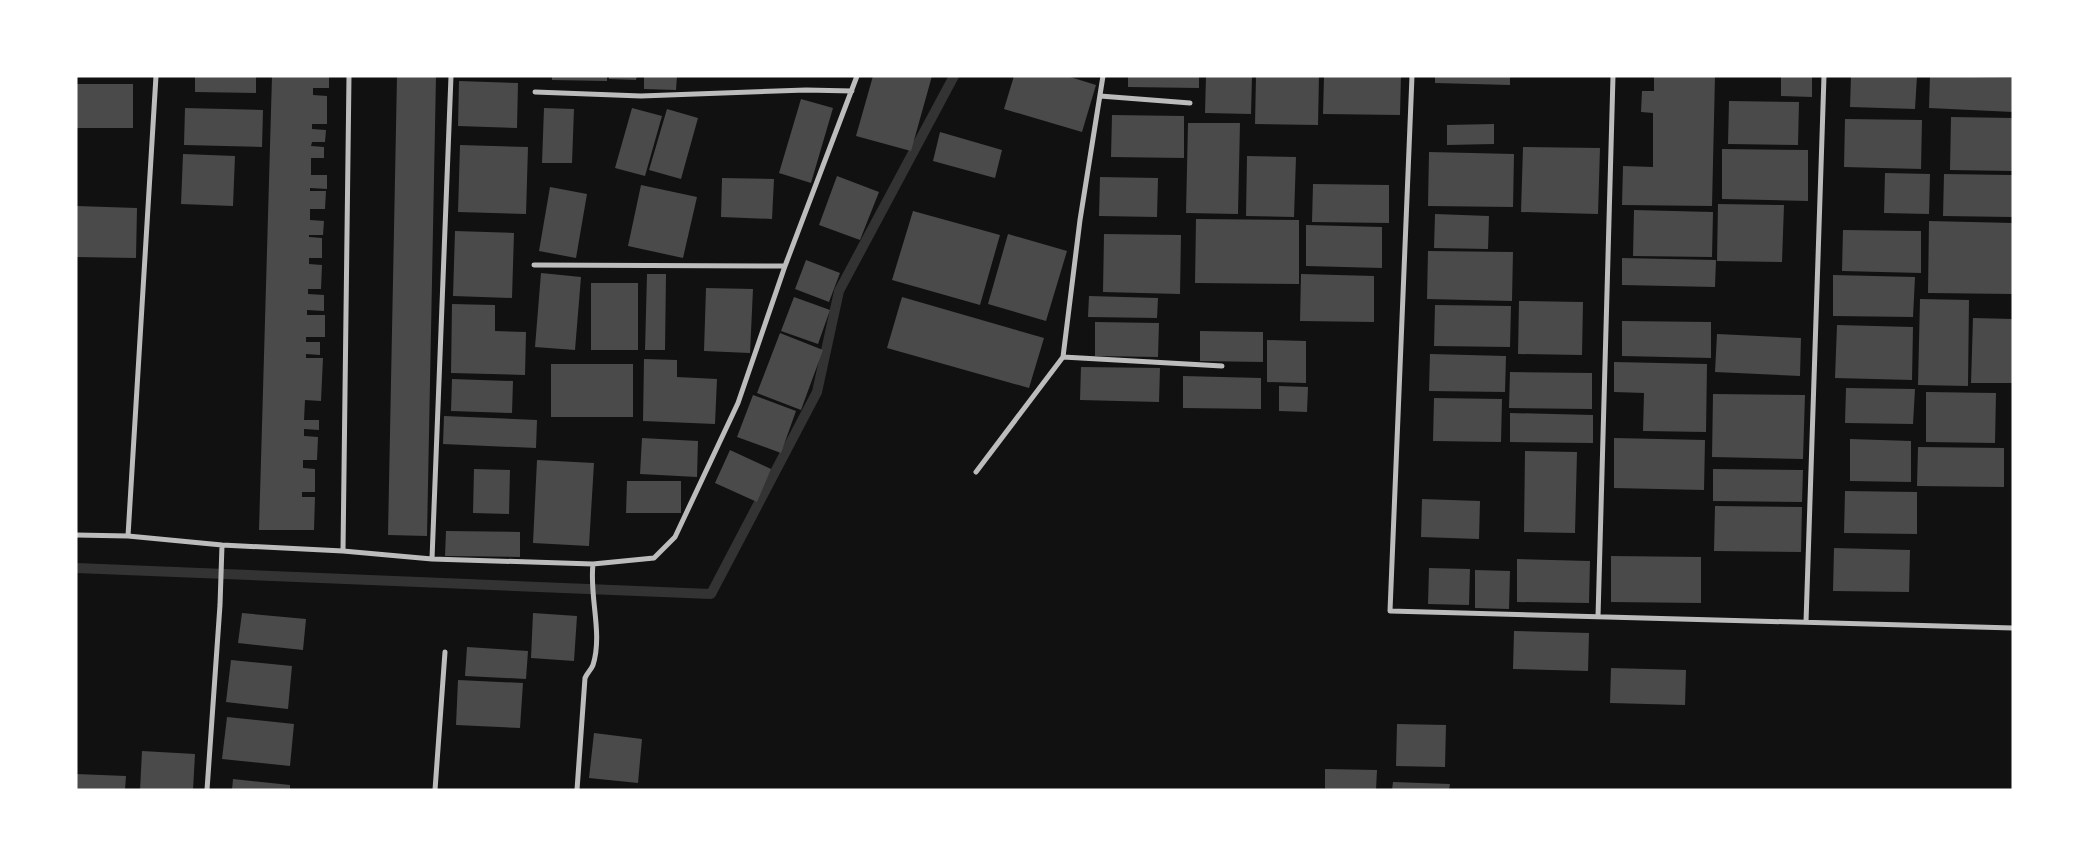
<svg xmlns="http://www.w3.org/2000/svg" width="2089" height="866" viewBox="0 0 2089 866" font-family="Manrope,sans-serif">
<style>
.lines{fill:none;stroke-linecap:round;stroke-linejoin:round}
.stream{stroke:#333;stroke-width:10}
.building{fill:#4a4a4a}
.minor{stroke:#bcbcbc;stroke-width:5}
</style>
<rect width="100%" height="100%" fill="#111"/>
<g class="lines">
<path class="stream" d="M76 568 711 594 817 392 839 291 954 76"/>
</g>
<path class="building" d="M195 76H256V93L195 92Z
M272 76H329V88H313V95L327 96V124H312V129L326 130 325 142H312L311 146 324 147V158H311V175H327V189L310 188V191H326L325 209H310V220L324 221 323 235H309V237L322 238V258H309V264L322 265 321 289H308V294L324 295V311L307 310V315H325V337H306V342H320V355L306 354V358H323L321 401 305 400 304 420H319V430L304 429V436L318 437 317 460H303V468L315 469V492H302V497H315L314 530H259Z
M397 76H436L427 536 388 535Z
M552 76H607V81L552 80Z
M609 76H637L636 80 609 79Z
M644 76H677L676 90 644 89Z
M873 76H932L911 151 856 136Z
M1014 76H1067L1096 85 1082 132 1004 109Z
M1128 76H1199V88L1128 87Z
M1206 76H1252L1251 114 1205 113Z
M1256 76H1319L1318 125 1255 124Z
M1324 76H1401L1400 115 1323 114Z
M1435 76H1510V85L1435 83Z
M1654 76H1715L1712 206 1622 205 1623 166 1653 167V113L1641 112 1642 91H1654Z
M1781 76H1812V97L1781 96Z
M1851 76H1917L1915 109 1850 107Z
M1930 76 2013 78V112L1929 108Z
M459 81 518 83 517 128 458 126Z
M76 84H133V128H76Z
M801 99 833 108 811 183 779 173Z
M1729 101 1799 102 1798 145 1728 144Z
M185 108 263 110 262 147 184 145Z
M544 108 574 109 572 163H542Z
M632 108 662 116 645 176 615 168Z
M667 109 698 118 681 179 649 170Z
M1112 115 1184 116V158L1111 157Z
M1951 117 2013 118V171L1950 170Z
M1845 119 1922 120 1921 169 1844 167Z
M1188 123H1240L1238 214 1186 213Z
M1494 124V144L1447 145V125Z
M940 132 1002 150 995 178 933 161Z
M460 145 528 147 526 214 458 212Z
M1523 147 1600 148 1598 214 1521 212Z
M1722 149 1808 150V201L1722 199Z
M1429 152 1514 154 1513 207 1428 206Z
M183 154 235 156 233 206 181 204Z
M1247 156 1296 157 1294 217 1246 216Z
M1885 173 1930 174 1929 214 1884 213Z
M1944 174 2012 175V217L1943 216Z
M837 176 879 192 860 240 819 225Z
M1100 177 1158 178 1157 217 1099 216Z
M722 178 774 179 772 219 721 217Z
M1313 184 1389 185V223L1312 222Z
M641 185 697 197 683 258 628 246Z
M550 187 587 194 576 258 539 251Z
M1718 204 1784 205 1782 262 1717 261Z
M76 206 137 208 136 258 76 257Z
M1634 210 1713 212 1712 257 1633 256Z
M913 211 1000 235 980 305 892 280Z
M1435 214 1489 216 1488 249 1434 248Z
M1196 219 1299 220V284L1195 283Z
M1929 221 2013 223V294L1928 293Z
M1306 225 1382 227V268L1306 266Z
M1843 230 1921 231V273L1842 271Z
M455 231 514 233 512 298 453 296Z
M1008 234 1067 251 1046 321 988 304Z
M1104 234 1181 235 1180 294 1103 292Z
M1428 251 1513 252 1512 301 1427 299Z
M1622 258 1716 260 1715 287 1622 285Z
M806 260 840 273 829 302 795 289Z
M541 273 581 277 575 350 535 347Z
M647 274H666L665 350H645Z
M1301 274 1374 276V322L1300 321Z
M1833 275 1915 277 1913 317 1833 316Z
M591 283H638V350H591Z
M706 288 753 289 750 353 704 351Z
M1089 296 1158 298 1157 318 1088 317Z
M794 297 830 310 818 344 781 331Z
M902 297 1044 338 1029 388 887 348Z
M1920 299 1969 300 1968 386 1918 385Z
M1519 301 1583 302 1582 355 1518 354Z
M452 304 495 305V331L526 332 525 375 451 373Z
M1435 305 1511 306 1510 347 1434 346Z
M1973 318 2013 319V383H1971Z
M1622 321 1711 322V358L1622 356Z
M1095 322 1159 323 1158 357 1095 356Z
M1837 325 1913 327 1912 380 1835 378Z
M1200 331 1263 332V362L1200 361Z
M780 333 823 350 801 410 757 393Z
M1717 334 1801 338 1800 376 1715 372Z
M1267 340 1306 341V383L1267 382Z
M1430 354 1506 356 1505 392 1429 391Z
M644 359 677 360V377L717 379 715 424 643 421Z
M1614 362 1707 364 1706 432 1643 431 1644 393 1614 392Z
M551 364H633V417H551Z
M1081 367 1160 368 1159 402 1080 400Z
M1510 372 1592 373V409L1509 408Z
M1183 376 1261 378V409L1183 408Z
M452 379 513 381 512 413 451 411Z
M1279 386 1308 387 1307 412 1279 411Z
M1846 388 1915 389 1913 424 1845 423Z
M1926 392 1996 393 1995 443 1926 442Z
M1713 394 1805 395 1803 459 1712 457Z
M753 395 796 411 781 453 737 437Z
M1434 398 1502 399 1501 442 1433 441Z
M1510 413 1593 415V443L1510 442Z
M444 416 537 420 536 448 443 444Z
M642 438 698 441 697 477 640 474Z
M1614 438 1705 440 1704 490 1614 488Z
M1850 439 1911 441V482L1850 481Z
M1918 447 2004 448V487L1917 486Z
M730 450 771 469 757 502 715 483Z
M1525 451 1577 452 1575 533 1524 532Z
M537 460 594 463 589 546 533 543Z
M474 469 510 470 509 514 473 513Z
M1713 469 1803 470 1802 502 1713 501Z
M627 481H681V513H626Z
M1845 491 1917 492V534L1844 533Z
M1422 499 1480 501 1479 539 1421 537Z
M1715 506 1802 507 1801 552 1714 551Z
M446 531 520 532V557L445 556Z
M1834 548 1910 550 1909 592 1833 591Z
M1611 556 1701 557V603L1611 602Z
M1517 559 1590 561 1589 603 1517 602Z
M1429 568 1470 569 1469 605 1428 604Z
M1475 570 1510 571 1509 609 1475 608Z
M242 613 306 619 303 650 238 643Z
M533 613 577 616 574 661 531 658Z
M1514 631 1589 633 1588 671 1513 669Z
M467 647 528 651 526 679 465 676Z
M231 660 292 666 288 709 226 702Z
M1611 668 1686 670 1685 705 1610 703Z
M458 680 523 683 520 728 456 725Z
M227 717 294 724 290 766 222 759Z
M1397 724 1446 725 1445 767 1396 766Z
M594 733 642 739 638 783 589 778Z
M142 751 195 754 193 790H140Z
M1325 769 1377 770 1376 790H1325Z
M76 774 126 776 125 790H76Z
M233 779 290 785V790H232Z
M1393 782 1450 784 1449 790H1392Z"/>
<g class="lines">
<path class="minor" d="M1412 76 1390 611 2013 628
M535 92 641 96 806 90 852 91
M1100 96 1190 103
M534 265 785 266
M1063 357 1222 366
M976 472 1063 357 1080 220 1103 76
M76 535 128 536 222 545 343 551 432 559 593 564 654 558 675 537 738 403 785 266 857 76
M128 536 156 76
M343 551 349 76
M432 559 451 76
M1598 617 1613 76
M1806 622 1824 76
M207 790 220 605 222 545
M435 790 445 652
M577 790 585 678C587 673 591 670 593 665 603 633 589 596 593 564"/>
</g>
<rect width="2089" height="866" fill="none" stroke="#ffffff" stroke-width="155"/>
</svg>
